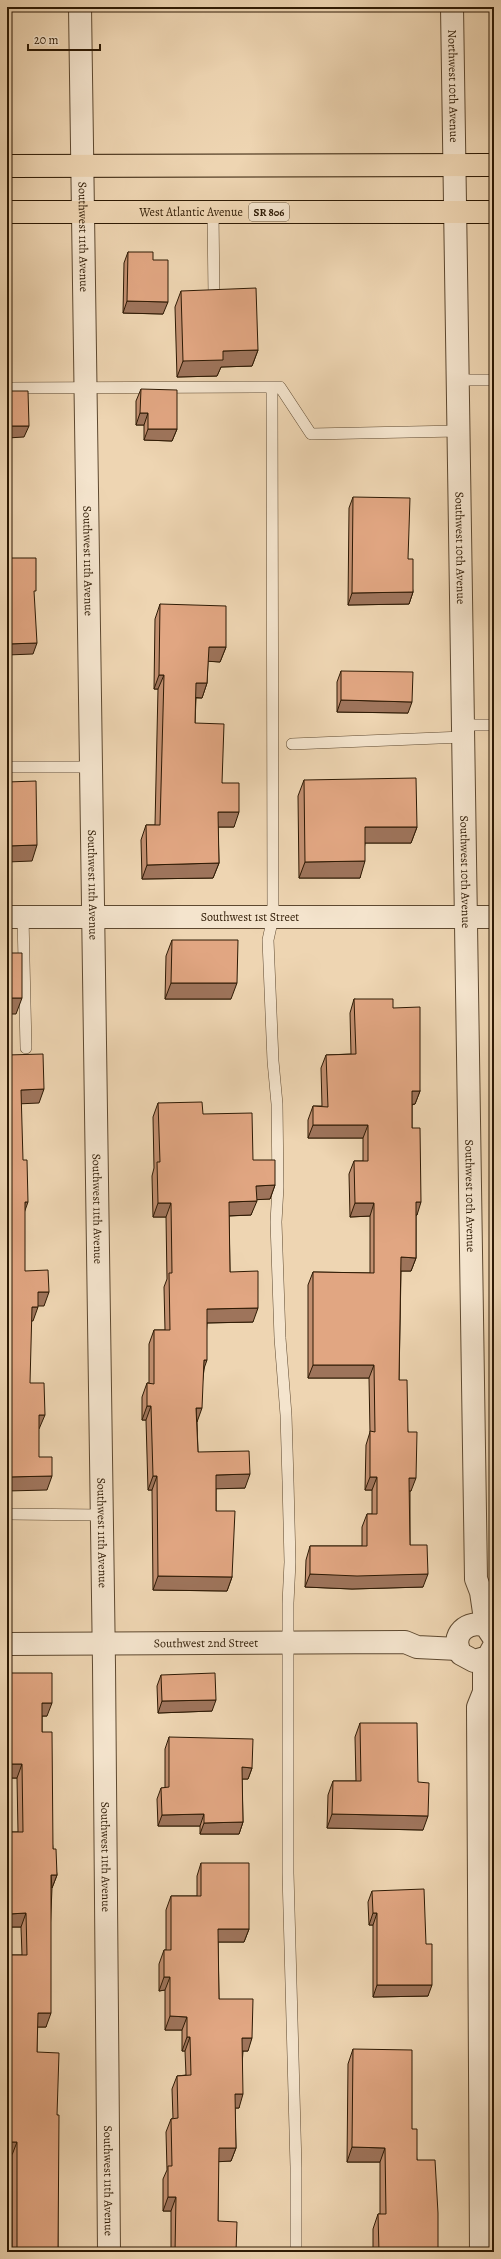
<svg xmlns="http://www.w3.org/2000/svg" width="501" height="2259" viewBox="0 0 501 2259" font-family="Alegreya,serif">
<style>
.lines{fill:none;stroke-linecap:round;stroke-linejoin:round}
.service-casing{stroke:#5e4930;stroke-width:12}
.minor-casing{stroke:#5e4930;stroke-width:24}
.primary-casing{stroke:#2e1a04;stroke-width:24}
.service{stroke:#f4e4cd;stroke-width:11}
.minor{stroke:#f4e4cd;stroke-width:22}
.primary{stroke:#eed5b2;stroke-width:22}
.wall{fill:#c28f70;stroke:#2e1a04}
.shaded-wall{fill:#9e745b;stroke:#2e1a04}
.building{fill:#e1a682;stroke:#2e1a04}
.labels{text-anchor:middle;stroke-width:3;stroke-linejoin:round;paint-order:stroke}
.shield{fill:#f4e4cd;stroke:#695740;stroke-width:1}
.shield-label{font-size:11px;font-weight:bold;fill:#2e1a04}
.street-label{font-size:12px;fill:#2e1a04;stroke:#f4e4cd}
</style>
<rect width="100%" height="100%" fill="#eed5b2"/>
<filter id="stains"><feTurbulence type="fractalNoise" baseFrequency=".005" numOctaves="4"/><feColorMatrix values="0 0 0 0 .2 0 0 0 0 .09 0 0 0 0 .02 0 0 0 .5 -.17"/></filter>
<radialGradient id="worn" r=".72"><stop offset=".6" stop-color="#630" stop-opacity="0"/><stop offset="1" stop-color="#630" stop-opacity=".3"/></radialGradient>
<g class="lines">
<defs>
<path id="service" d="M213 212 214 296
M458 380H494
M272 387 273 917 268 940 273 1061 277 1104 278 1187 276 1222 280 1338 286 1415 288 1481 290 1562 288 1603V1873L296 2167V2252
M7 388 280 387 311 434 458 431
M463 725H494
M292 744 463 737
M7 767H91
M23 917 26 1048
M7 1514 101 1515"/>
<g id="minor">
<path id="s1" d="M80 7 104 1665 109 2252"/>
<path id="s2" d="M452 7 476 1579 481 1592 486 1626"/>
<path id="s3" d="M7 917H494"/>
<path d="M494 1638 486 1626C468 1619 449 1635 461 1654L474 1661 488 1657 494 1646"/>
<path id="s4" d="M7 1644 405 1642 417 1647 458 1649"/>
<path d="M481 2252 478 1707 484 1692V1659"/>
</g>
<g id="primary">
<path d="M7 166 494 165"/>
<path id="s5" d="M7 212H494"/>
</g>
</defs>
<use href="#service" class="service-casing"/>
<use href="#minor" class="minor-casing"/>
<use href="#primary" class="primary-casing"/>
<use href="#service" class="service"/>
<use href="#minor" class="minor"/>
<use href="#primary" class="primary"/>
</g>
<path class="wall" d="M128 252 153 260 163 314 123 313 124 263Z
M181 291 258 350 252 366 221 367 217 376 177 377 175 307Z
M141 389 177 429 172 441 144 440V425H136V401Z
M353 497 408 559 413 592 409 604 348 605 349 508Z
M160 604 226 647 220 662 208 661 207 683 202 698H196L195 723 222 783 234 827H218L219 863 213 878 142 879 141 840 146 825H155L158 689H154L155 619Z
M341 671 408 713 337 712V682Z
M304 780 417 827 411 843H365L360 878H299L298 796Z
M172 940 231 999H165L166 956Z
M354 999 393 1008 420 1091 415 1104 412 1105V1128L417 1215H416V1258L411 1271H401L399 1380 408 1432 411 1491H410V1545L423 1587 352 1589 305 1587 306 1560 310 1546H362V1527L367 1514H372V1490H365L366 1445 370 1432 369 1378H308V1285L313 1272 370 1273V1216L350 1217 349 1174 354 1161H363V1138H308V1120L313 1106H322L321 1068 326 1055 351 1054 350 1013Z
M158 1103 203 1114 253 1160 275 1185 270 1199H256L251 1215 229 1216 230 1272 253 1322 207 1323 204 1370 197 1422 198 1452 245 1488H216V1511L232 1577 227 1591 153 1590 152 1490H148L146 1420H142V1397L147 1383H149V1344L154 1330H165L164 1287 167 1279 166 1217H153L152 1176 154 1168 153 1117Z
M7 1673 47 1716H42V1732L53 1849 57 1875 52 1888 46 2027H37V2052L57 2115 58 2252H12V2155H7V1958L8 1955H22L21 1927H7V1832H18L17 1778H7Z
M161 1675 212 1711 158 1713 157 1686Z
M360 1723 423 1830 327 1828 328 1795 333 1781H356L355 1737Z
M169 1737 252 1768 248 1779H242L243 1822 239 1834H200V1826H158L157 1799 161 1788H165V1749Z
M201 1863 249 1929 244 1942H218L219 1999 248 2051H243L239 2108H235L236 2148 231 2161H218V2221L236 2252H171V2211H163V2179L167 2170 166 2132 171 2119 173 2118 172 2089 177 2076 186 2075 185 2051H182V2030H165V1990L159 1991V1964L164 1950H166V1910L171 1896H197V1876Z
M372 1891 426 1944 428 1996 373 1997V1925H369L368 1902Z
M353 2049 412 2129 417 2160 438 2252H373V2229L378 2214H380V2162H347L348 2064Z"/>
<path class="shaded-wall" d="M127 301 168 302 163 314 123 313Z
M258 350 252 366 221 367 217 376 177 377 183 361 223 351Z
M140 413H148L144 425H136Z
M7 426H29L24 437 7 438Z
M148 429H177L172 441 144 440Z
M413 592 409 604 348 605 352 593Z
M37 643 33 654 7 655V644Z
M209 647H226L220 662 204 661Z
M159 675H164L158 689H154Z
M196 683H207L202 698 191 697Z
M341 700 412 702 408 713 337 712Z
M218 812H239L234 827H213Z
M365 827H417L411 843H359Z
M37 845 32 861 7 862V846Z
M365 861 360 878H299L305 862Z
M219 863 213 878 142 879 147 865Z
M171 983H237L231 999H165Z
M7 998H22L16 1014H7Z
M44 1089 39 1103 16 1104 21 1090Z
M412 1091H420L415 1104 407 1105Z
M313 1125H368L363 1138H308Z
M275 1185 270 1199 251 1200 256 1186Z
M257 1201 251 1215 224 1216 229 1202Z
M25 1202H28L23 1216Z
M416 1202H421L417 1215 411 1216Z
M158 1203H171L166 1217H153Z
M355 1203H374L370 1216 350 1217Z
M401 1257 416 1258 411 1271H396Z
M38 1292H49L44 1306H33Z
M32 1307H38L33 1321H27Z
M258 1308 253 1322 201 1323 207 1309Z
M204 1360H207L202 1374Z
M313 1365H374L369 1378H308Z
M147 1406H151L146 1420H142Z
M196 1408H202L197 1422Z
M39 1415H45L39 1429H34Z
M250 1474 245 1488 211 1489 216 1475Z
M52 1476 47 1490 7 1491V1477Z
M153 1476H157L152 1490H148Z
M370 1477H377L372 1490H365Z
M409 1478H416L411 1491H405Z
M310 1574H428L423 1587 352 1589 305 1587Z
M158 1576 232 1577 227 1591 153 1590Z
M216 1700 212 1711 158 1713 162 1701Z
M42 1703H52L47 1716H37Z
M7 1764H22L17 1778H7Z
M242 1767 252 1768 248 1779H237Z
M204 1814 200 1826H158L162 1815Z
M332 1814 428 1816 423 1830 327 1828Z
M243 1822 239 1834H200L204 1823Z
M51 1875H57L52 1888Z
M26 1913 21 1927H7V1918L9 1914Z
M373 1913H377L373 1925H369Z
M218 1929H249L244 1942H213Z
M164 1977H170L165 1990 159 1991Z
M377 1985H432L428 1996 373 1997Z
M38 2013H51L46 2027H33Z
M170 2016 187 2017 182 2030H165Z
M187 2037H190L185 2051H182Z
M242 2038H252L248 2051H238Z
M235 2094H243L239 2108H230Z
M7 2142H17L12 2155H7Z
M352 2147 385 2148 380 2162H347Z
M219 2148H236L231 2161 214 2162Z
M168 2197H176L171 2211H163Z"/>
<path class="building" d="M128 252H153V260H168V302L127 301Z
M256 288 258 350 223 351V360L183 361 181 291Z
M141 389 177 390V429H148V413H140Z
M7 391H28L29 426H7Z
M353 497 410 498 408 559H413V592L352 593Z
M7 558H36V591H34L37 643 7 644Z
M160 604 226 606V647H209L207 683H196L195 723 224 724 222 783H239V812H218L219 863 147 865 146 825H160L164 675H159Z
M341 671 413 672 412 702 341 700Z
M416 778 417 827H365V861L305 862 304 780Z
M36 781 37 845 7 846V782Z
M172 940H238L237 983H171Z
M7 953H22V998H7Z
M354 999H393V1008L420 1007V1091H412V1128H420L421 1202H416V1258L401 1257 399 1380H407L408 1432H417L416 1478H409L410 1545H427L428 1574 357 1576 310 1574V1546H367V1514H377V1477H370V1431L375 1432 374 1365H313V1272L374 1273V1203H355L354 1161H368V1125H313V1106L328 1107 326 1055 356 1054Z
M43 1054 44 1089 21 1090 23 1160H27L28 1202H25V1271L48 1270 49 1292H38V1307H32L30 1383H44L45 1415H39V1457H52V1476L7 1477V1055Z
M202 1102 203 1114 252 1113 253 1160H275V1185L256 1186 257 1201 229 1202 230 1272 258 1271V1308L207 1309V1360H204L202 1408H196L198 1452 249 1451 250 1474 216 1475V1511H235L232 1577 158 1576 157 1476H153L151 1406H147V1383L154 1384V1330H170L169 1273H172L171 1203H158L157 1162H160L158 1103Z
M7 1673H52V1703H42V1732H52L53 1849H56L57 1875H51V2013H38L37 2052 59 2053 57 2115H59L58 2252H17V2142H7V2001L8 1955H27L26 1913 9 1914 7 1876V1832H23L22 1764H7Z
M215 1673 216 1700 162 1701 161 1675Z
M360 1723H417L418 1782 429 1783 428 1816 332 1814 333 1781H361Z
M169 1737 253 1739 252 1768 242 1767 243 1822 204 1823V1814L162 1815 161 1788 169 1787Z
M201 1863H249V1929H218L219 1999H253L252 2038H242L243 2094H235L236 2148H219L218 2221 237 2222 236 2252H175L176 2197H168V2166H172L171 2119 178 2118 177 2076 191 2075 190 2037H187V2017L170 2016V1977H164V1950H171V1896H201Z
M424 1889 426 1944H432V1985H377V1913H373L372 1891Z
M353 2049 412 2050V2129H417V2160H435L438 2213V2252H379L378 2214H386L385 2148 352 2147Z"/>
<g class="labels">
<rect class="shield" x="249" y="203" width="40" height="18" rx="3"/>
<g class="shield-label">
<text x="269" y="216">SR 806</text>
</g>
<g class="street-label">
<text dy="4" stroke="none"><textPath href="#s2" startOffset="79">Northwest 10th Avenue</textPath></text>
<text dy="4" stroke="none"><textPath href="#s5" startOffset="184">West Atlantic Avenue</textPath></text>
<text dy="4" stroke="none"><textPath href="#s1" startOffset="230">Southwest 11th Avenue</textPath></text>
<text dy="4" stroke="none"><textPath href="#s2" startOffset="541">Southwest 10th Avenue</textPath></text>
<text dy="4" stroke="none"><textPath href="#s1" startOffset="554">Southwest 11th Avenue</textPath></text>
<text dy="4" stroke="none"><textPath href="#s2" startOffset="865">Southwest 10th Avenue</textPath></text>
<text dy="4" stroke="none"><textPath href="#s1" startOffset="878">Southwest 11th Avenue</textPath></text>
<text dy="4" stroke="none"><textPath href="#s3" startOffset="243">Southwest 1st Street</textPath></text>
<text dy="4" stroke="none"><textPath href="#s2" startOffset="1189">Southwest 10th Avenue</textPath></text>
<text dy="4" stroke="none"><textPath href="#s1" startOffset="1202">Southwest 11th Avenue</textPath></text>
<text dy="4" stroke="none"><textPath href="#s1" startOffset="1526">Southwest 11th Avenue</textPath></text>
<text dy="4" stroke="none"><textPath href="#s4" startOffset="199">Southwest 2nd Street</textPath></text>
<text dy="4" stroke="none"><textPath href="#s1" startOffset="1850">Southwest 11th Avenue</textPath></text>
<text dy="4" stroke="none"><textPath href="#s1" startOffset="2174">Southwest 11th Avenue</textPath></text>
</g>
</g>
<rect width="501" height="2259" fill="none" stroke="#eed5b2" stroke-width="24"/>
<rect x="8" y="8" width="485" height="2243" fill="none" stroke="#2e1a04" stroke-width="2"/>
<rect x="12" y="12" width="477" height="2235" fill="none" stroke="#2e1a04"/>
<path d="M28 44v6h72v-6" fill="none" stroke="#2e1a04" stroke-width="2"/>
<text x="34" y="44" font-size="12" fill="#2e1a04" stroke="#f4e4cd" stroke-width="3" paint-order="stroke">20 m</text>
<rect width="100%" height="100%" filter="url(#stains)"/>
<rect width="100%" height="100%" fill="url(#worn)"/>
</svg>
